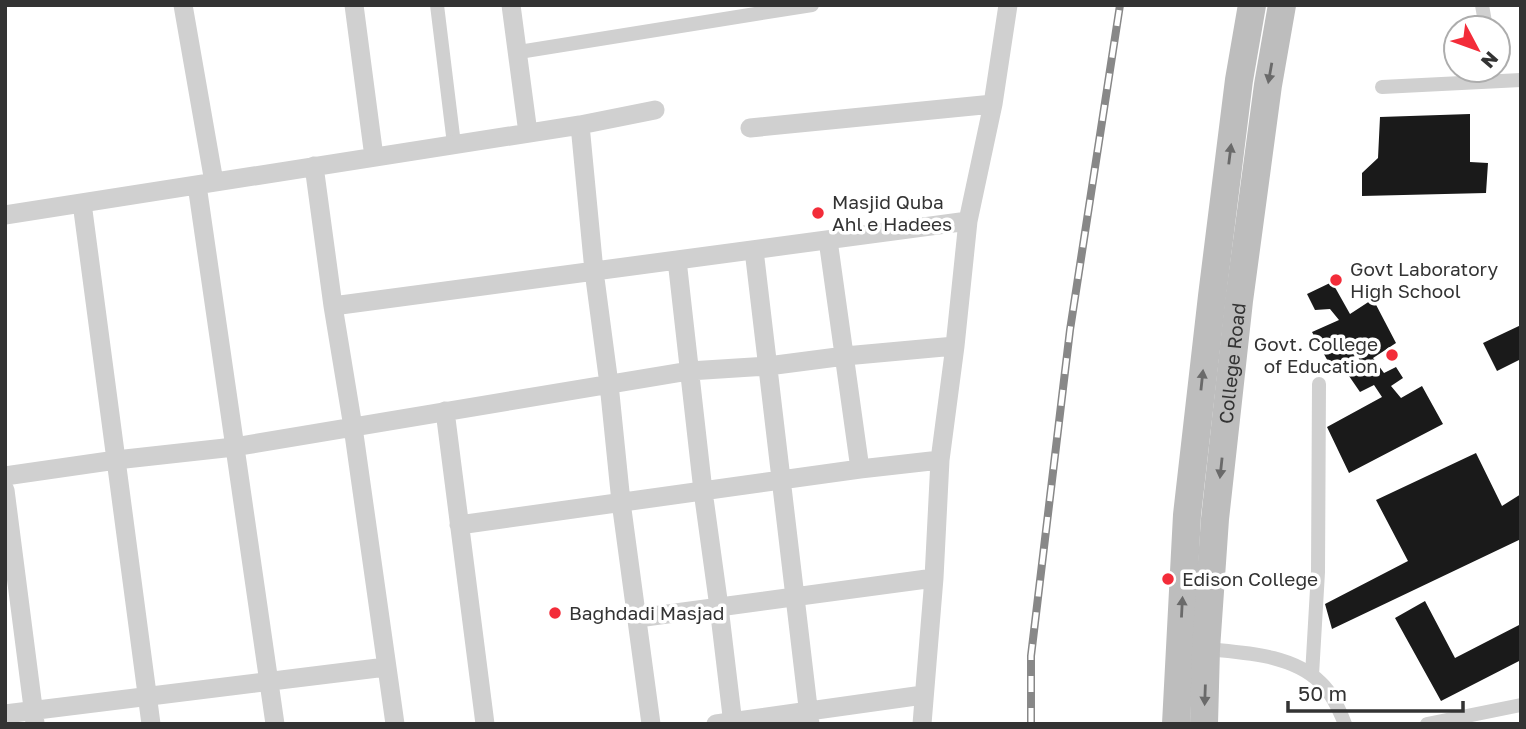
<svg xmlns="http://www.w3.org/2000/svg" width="1526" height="729" viewBox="0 0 1526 729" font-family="'Golos Text',sans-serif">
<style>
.building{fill:#1a1a1a}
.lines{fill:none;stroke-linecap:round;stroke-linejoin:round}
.pedestrian{stroke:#d0d0d0;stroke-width:14}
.minor{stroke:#d0d0d0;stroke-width:19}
.secondary{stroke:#bdbdbd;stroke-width:28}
.rail-casing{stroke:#888;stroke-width:8}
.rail{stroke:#fff;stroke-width:5;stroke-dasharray:16;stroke-linecap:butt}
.oneway{fill:#6a6a6a}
.poi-dot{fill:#f32c39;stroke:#fff;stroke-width:2.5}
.labels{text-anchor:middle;stroke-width:7;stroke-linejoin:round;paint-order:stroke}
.poi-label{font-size:19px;fill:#333;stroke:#fff;text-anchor:start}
.street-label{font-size:19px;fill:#333;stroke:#fff}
</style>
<rect width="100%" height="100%" fill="#fff"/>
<path class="building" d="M1470 114V162L1488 163 1486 193 1362 196V173L1378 158 1380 117Z
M1332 282 1350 314 1373 299 1396 343 1373 358 1384 373 1396 367 1403 378 1391 386 1401 398 1422 386 1443 424 1349 473 1327 427 1382 397 1374 385 1360 392 1349 376 1364 368 1357 355 1331 367 1312 332 1339 320 1330 309 1315 310 1307 294Z
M1521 325V359L1497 371 1483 343Z
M1476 453 1502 506 1521 494V539L1332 629 1325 604 1408 561 1376 500Z
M1425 601 1455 658 1521 624V660L1441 701 1395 618Z"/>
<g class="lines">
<path class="pedestrian" d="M437 5 454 144
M1482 5 1486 28
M519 52 812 5
M1382 87 1521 80
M1206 649C1244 653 1291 654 1320 682 1332 693 1339 709 1345 724
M1312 675 1318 572 1319 384
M1427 724 1521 705"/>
<path class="minor" d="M183 5 214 182
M354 5 374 157
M511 5 528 133
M580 125 594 271 609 384 621 502 651 724
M750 128 993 104
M314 166 333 306 353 427 395 724
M197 185 275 724
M82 203 151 724
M5 215 580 125 655 110
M828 240 860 469
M754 250 810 724
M677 260 703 491 719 607 733 724
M333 306 968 221
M445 411 485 724
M5 476 116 460 234 447 689 371 768 366 845 356 955 346
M5 490 35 723
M459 525 860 469 940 460
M638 618 934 578
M5 714 386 667
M716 724 923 695
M922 724 934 578 940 460 955 346 968 221 993 104 1008 5"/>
<g class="secondary">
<path d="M1176 724 1187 515 1212 296 1239 80 1252 5"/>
<path id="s1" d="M1204 724 1206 649 1215 519 1239 301 1268 85 1282 5"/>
</g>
<defs>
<path id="rail" d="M1031 724V656L1070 330 1120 5"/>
</defs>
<use href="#rail" class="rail-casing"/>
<use href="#rail" class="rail"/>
</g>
<defs><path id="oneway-solid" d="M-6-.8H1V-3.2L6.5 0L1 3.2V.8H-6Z" transform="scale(1.75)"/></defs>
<g class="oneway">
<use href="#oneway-solid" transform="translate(1270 73) rotate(100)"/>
<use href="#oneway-solid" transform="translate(1230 154) rotate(-83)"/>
<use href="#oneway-solid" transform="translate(1202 380) rotate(-84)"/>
<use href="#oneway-solid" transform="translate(1221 468) rotate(96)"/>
<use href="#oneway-solid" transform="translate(1182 607) rotate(-87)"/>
<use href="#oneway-solid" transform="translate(1205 695) rotate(92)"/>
</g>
<g class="poi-dot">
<circle cx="818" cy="213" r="7"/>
<circle cx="1336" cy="280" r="7"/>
<circle cx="1392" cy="355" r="7"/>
<circle cx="1168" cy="579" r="7"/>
<circle cx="555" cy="613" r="7"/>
</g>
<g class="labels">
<g class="poi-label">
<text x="832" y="209">Masjid Quba<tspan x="832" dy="22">Ahl e Hadees</tspan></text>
<text x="1350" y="276">Govt Laboratory<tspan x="1350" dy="22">High School</tspan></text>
<text x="1378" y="351" text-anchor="end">Govt. College<tspan x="1378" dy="22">of Education</tspan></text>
<text x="1182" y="586">Edison College</text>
<text x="569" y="620">Baghdadi Masjad</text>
</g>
<g class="street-label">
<text dy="7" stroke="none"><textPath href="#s1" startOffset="362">College Road</textPath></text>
</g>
</g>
<rect width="1526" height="729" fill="none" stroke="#333333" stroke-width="14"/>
<g transform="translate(1477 49) rotate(131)"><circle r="33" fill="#ffffff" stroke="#adadad" stroke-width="2"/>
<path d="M0-5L12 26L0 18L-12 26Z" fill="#f32c39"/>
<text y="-10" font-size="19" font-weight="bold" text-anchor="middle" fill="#333333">N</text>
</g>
<path d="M1288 701v10h175v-10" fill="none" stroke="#333333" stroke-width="3.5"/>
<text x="1298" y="701" font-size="21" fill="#333333" stroke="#ffffff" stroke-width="5" paint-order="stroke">50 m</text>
</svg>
